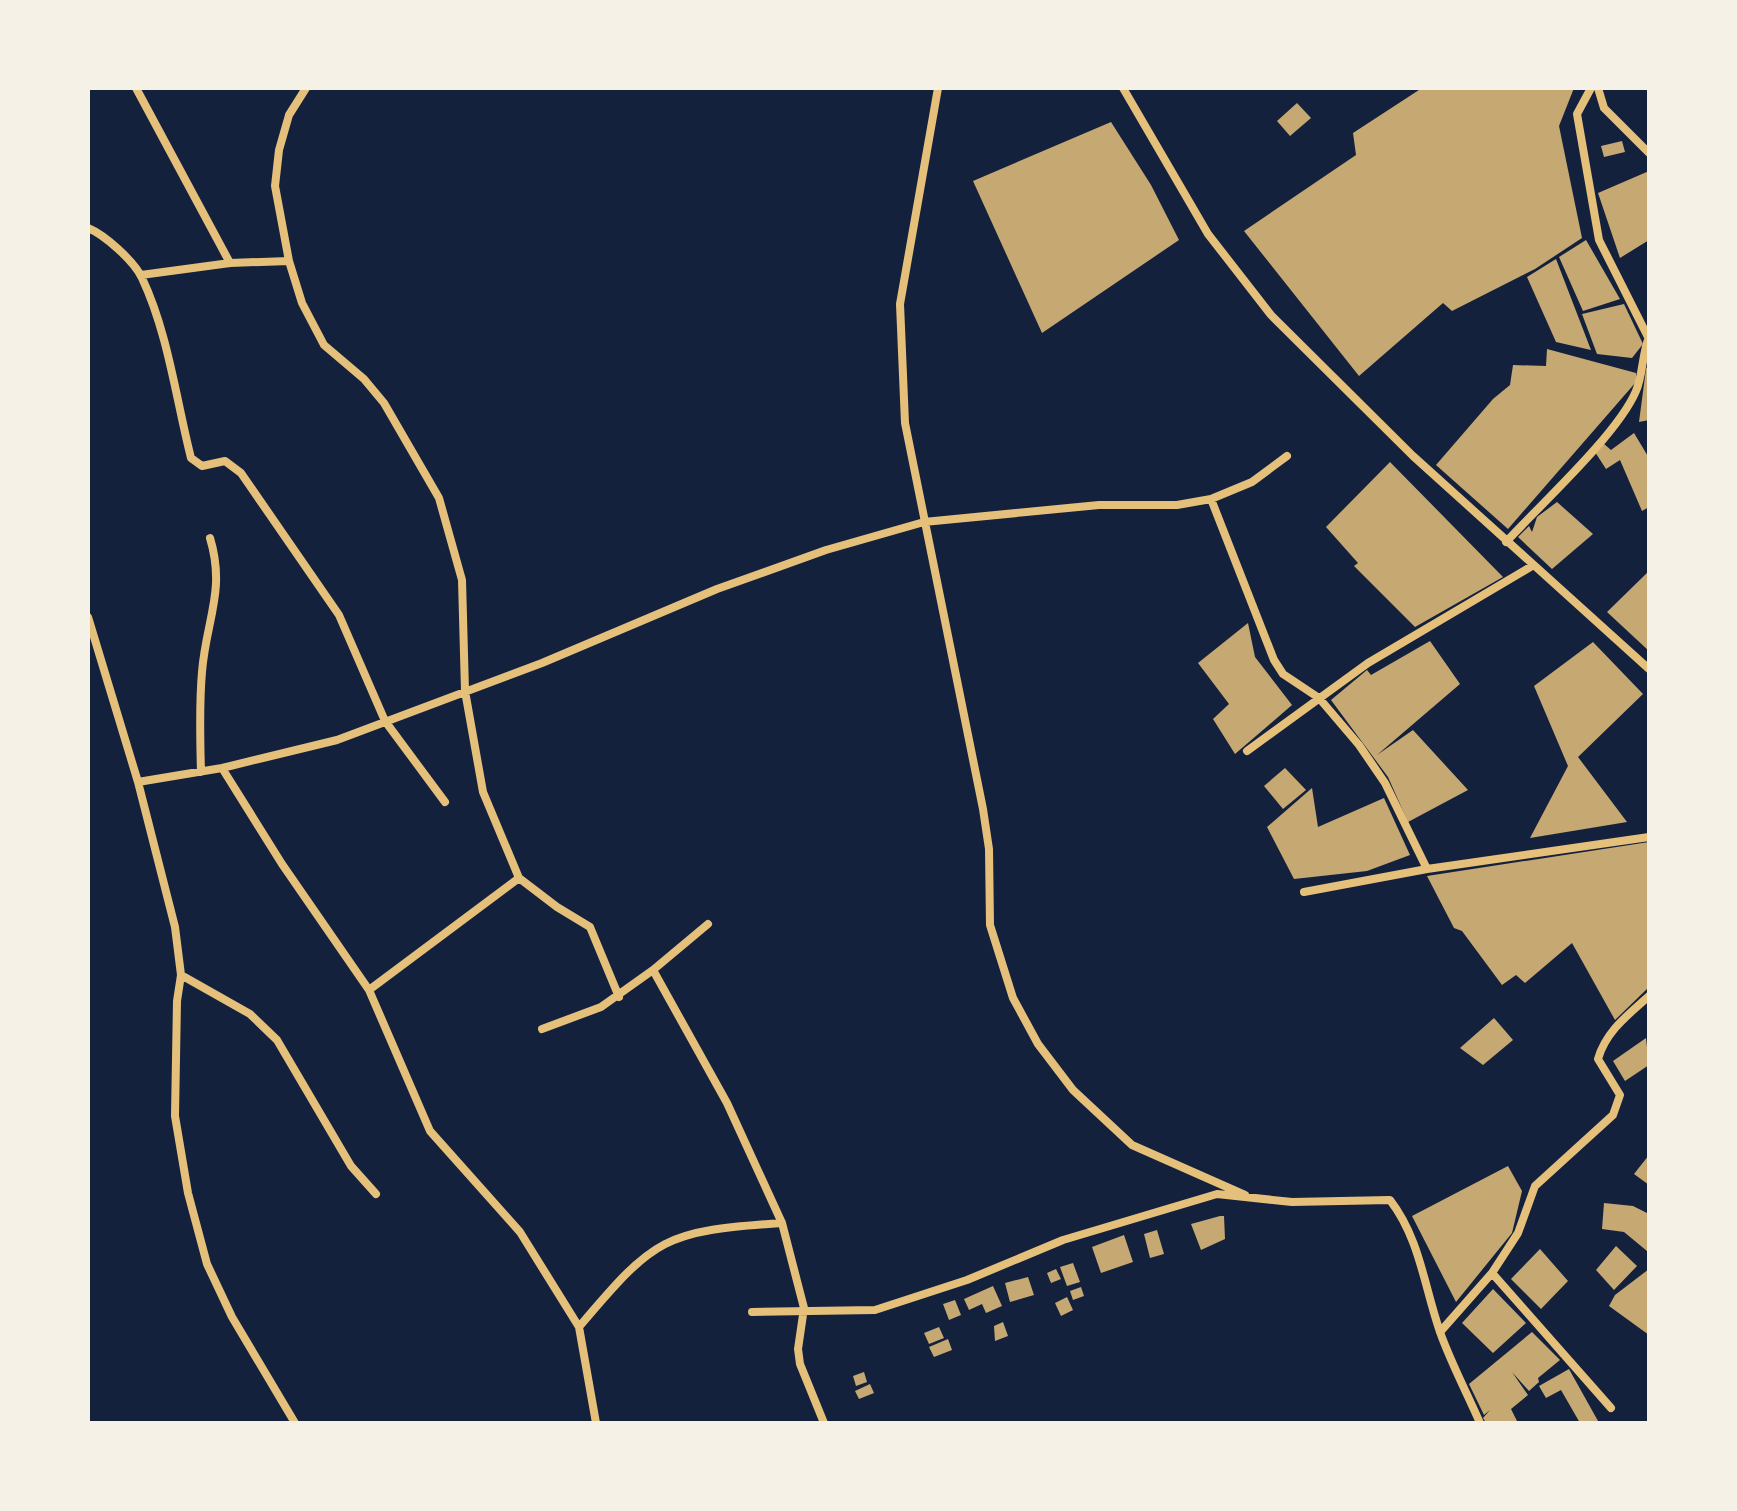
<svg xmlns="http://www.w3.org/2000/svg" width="1737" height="1511" viewBox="0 0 1737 1511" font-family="'Space Grotesk',sans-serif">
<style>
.building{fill:#c6a872}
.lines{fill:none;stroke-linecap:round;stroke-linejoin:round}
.minor{stroke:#e5c07b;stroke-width:8}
</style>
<rect width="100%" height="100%" fill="#14213d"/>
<path class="building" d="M1422 88H1574L1559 126 1582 238 1535 269 1452 311 1443 303 1359 376 1244 231 1356 155 1353 133Z
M1297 103 1311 118 1290 136 1277 121Z
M1111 122 1151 185 1179 240 1042 333 973 181Z
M1622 141 1625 152 1604 157 1601 146Z
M1649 171V240L1620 258 1598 193Z
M1586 240 1620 299 1583 311 1559 257Z
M1556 259 1591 350 1556 342 1527 277Z
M1624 304 1643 344 1632 358 1597 354 1582 314Z
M1547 349 1636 373V382L1508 529 1436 465 1493 399 1510 385 1513 365 1546 366Z
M1649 362V420L1639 422 1646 369Z
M1634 433 1649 458V507L1642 511 1620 460 1606 469 1595 452 1604 444 1611 450Z
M1390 462 1503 577 1415 627 1354 566 1358 563 1326 527Z
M1557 502 1593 534 1552 569 1518 537 1529 526 1532 532 1537 517Z
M1649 571V651L1607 612Z
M1248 623 1255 657 1292 705 1235 754 1213 719 1229 704 1198 663Z
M1430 641 1460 684 1377 755 1413 730 1468 790 1408 822 1388 777 1331 700 1367 670 1371 675Z
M1593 642 1643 694 1578 757 1627 822 1530 838 1568 766 1534 686Z
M1285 768 1306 790 1283 809 1264 786Z
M1312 788 1318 827 1384 798 1410 855 1367 871 1294 879 1267 827Z
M1649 842V987L1615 1020 1572 943 1525 983 1516 975 1502 985 1462 931 1454 928 1427 876Z
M1494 1018 1513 1040 1483 1065 1460 1048Z
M1646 1038 1649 1065 1625 1081 1613 1061Z
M1649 1155V1185L1634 1174Z
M1508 1166 1522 1191 1512 1233 1456 1302 1412 1216Z
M1604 1203 1633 1206 1649 1214 1647 1251 1624 1232 1602 1229Z
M1220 1216H1224L1225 1239 1201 1250 1191 1224Z
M1157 1230 1164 1254 1150 1258 1144 1234Z
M1124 1235 1133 1262 1101 1273 1092 1247Z
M1616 1246 1637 1266 1614 1290 1596 1270Z
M1540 1249 1568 1281 1541 1309 1511 1279Z
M1073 1263 1080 1282 1067 1286 1060 1267Z
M1056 1269 1061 1279 1051 1283 1047 1273Z
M1649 1269V1335L1609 1306 1615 1295Z
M1028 1277 1034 1295 1010 1302 1005 1283Z
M993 1286 1002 1306 986 1313 982 1304 969 1310 964 1299Z
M1081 1287 1084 1296 1073 1300 1070 1291Z
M1493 1289 1526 1323 1493 1353 1462 1323Z
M1067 1297 1073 1310 1061 1316 1055 1303Z
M955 1300 961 1315 949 1320 943 1304Z
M1003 1322 1008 1336 995 1341 994 1326Z
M939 1327 944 1338 929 1344 924 1333Z
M1532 1332 1560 1360 1538 1378 1539 1382 1529 1391 1512 1372 1528 1395 1511 1409 1518 1423H1486L1483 1418 1490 1410 1484 1415 1469 1384Z
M948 1339 952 1350 934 1357 929 1347Z
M1569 1369 1598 1421 1594 1423H1580L1561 1390 1546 1398 1539 1386Z
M864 1372 867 1382 856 1386 853 1376Z
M870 1384 874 1393 859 1399 855 1391Z"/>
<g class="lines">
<path class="minor" d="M136 88 230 263
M306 88 289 115 279 150 275 186 289 261 302 303 324 345 364 379 384 403 439 498 462 580 465 691 483 792 519 878 557 907 590 927 619 997
M938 88 900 304 905 423 983 809 989 849 990 925 1013 998 1038 1044 1073 1090 1132 1145 1245 1195
M1123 88 1208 234 1271 315 1413 456 1649 669
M1591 88 1577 114 1599 240 1648 337
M1598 88 1604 108 1649 153
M88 228C105 235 134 261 142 278 168 333 176 399 191 458L202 466 225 461 241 473 339 615 385 721 445 802
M141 275 230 263 289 261
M1211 499 1274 660 1283 674 1319 698 1359 745 1385 783 1427 869
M1506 542C1540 505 1618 434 1636 391 1643 375 1642 354 1649 337
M88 617 138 782 175 927 181 975 177 1001 175 1116 188 1193 207 1264 232 1317 295 1423
M1247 751 1368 663 1532 566
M222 768 282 864 369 990 430 1131 520 1232 579 1327 596 1423
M201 772C200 738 199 705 202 672 206 620 226 591 210 538
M138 782 222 768 337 740 542 663 717 589 826 550 924 522 1099 505H1177L1211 499 1252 482 1287 456
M1304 892 1427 869 1649 837
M653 970 708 924
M181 975 250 1014 277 1040 351 1166 376 1194
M369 990 519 878
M542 1029 601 1007 653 970 727 1103 782 1223 804 1308 798 1349 800 1364 824 1423
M1492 1273 1611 1408
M752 1312 875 1310 967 1280 1063 1240 1217 1194 1292 1202 1390 1200C1420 1239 1424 1286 1440 1332 1451 1363 1467 1393 1480 1423
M579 1327C655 1237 664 1231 782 1223
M1440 1332 1492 1273 1518 1233 1535 1186 1613 1115 1620 1095 1598 1059C1606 1031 1628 1015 1649 996"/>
</g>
<rect width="1737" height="1511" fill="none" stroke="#f6f1e7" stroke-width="180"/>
</svg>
